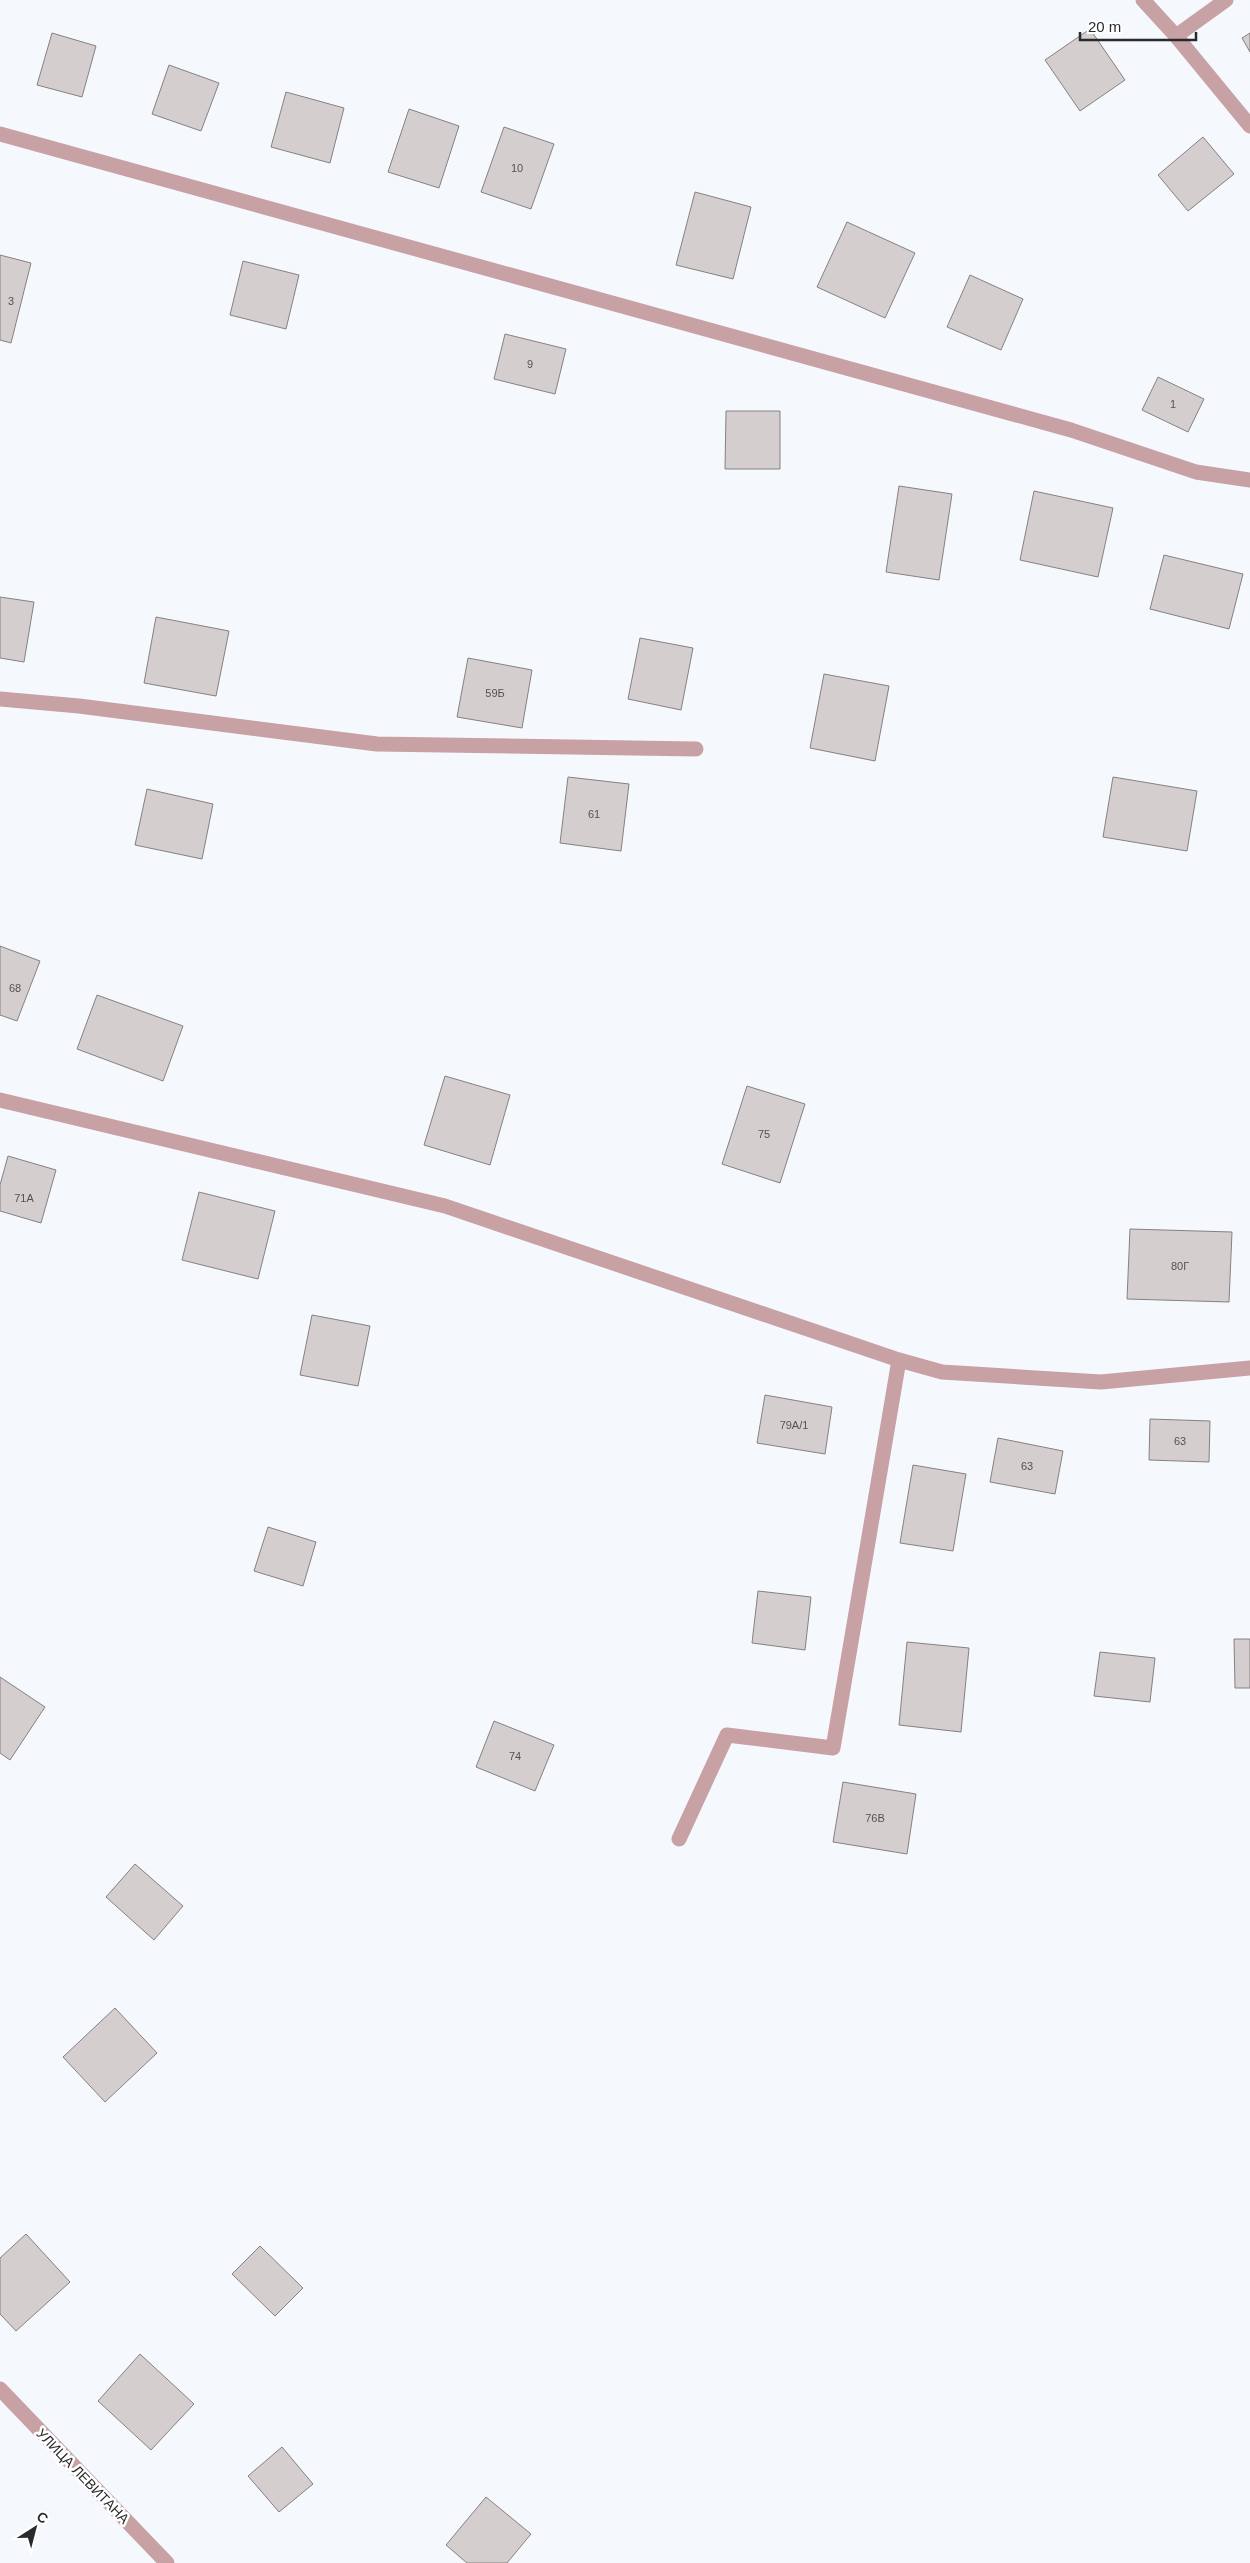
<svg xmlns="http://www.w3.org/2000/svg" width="1250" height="2563" viewBox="0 0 1250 2563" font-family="Helvetica,sans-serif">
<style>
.building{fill:#d4cece;stroke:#868180}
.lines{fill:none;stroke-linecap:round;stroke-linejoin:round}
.lane{stroke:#c7a1a4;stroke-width:15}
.street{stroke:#c7a1a4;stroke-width:15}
.labels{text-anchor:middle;stroke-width:5;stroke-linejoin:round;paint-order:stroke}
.number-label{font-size:11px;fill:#545354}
.street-label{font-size:14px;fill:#292a2b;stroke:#fff}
</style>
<rect width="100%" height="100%" fill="#f5f9fd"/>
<path class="building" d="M1090 29 1125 80 1080 111 1045 60Z
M52 33 96 46 82 97 37 85Z
M1250 33V52L1242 38Z
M169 65 219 83 201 131 152 114Z
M286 92 344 108 330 163 271 147Z
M409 109 459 126 439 188 388 172Z
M504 127 554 144 531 209 481 192Z
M1203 137 1234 174 1188 211 1158 175Z
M695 192 751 207 733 279 676 265Z
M847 222 915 253 885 318 817 287Z
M0 255 31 263 11 343 0 340Z
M243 261 299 275 286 329 230 315Z
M970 275 1023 299 1001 350 947 327Z
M505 334 566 349 555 394 494 379Z
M1158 377 1204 399 1188 432 1142 410Z
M726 411H780V469H725Z
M899 486 952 494 939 580 886 572Z
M1034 491 1113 508 1098 577 1020 560Z
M1164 555 1243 574 1229 629 1150 609Z
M0 597 34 602 24 662 0 658Z
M156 617 229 631 216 696 144 683Z
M640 638 693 648 681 710 628 699Z
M468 658 532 670 522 728 457 717Z
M824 674 889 686 875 761 810 748Z
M568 777 629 784 621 851 560 843Z
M1113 777 1197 791 1187 851 1103 837Z
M147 789 213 804 202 859 135 845Z
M0 946 40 961 17 1021 0 1015Z
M97 995 183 1026 163 1081 77 1049Z
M445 1076 510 1095 490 1165 424 1145Z
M747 1086 805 1104 780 1183 722 1164Z
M8 1156 56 1170 41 1223 0 1211V1185Z
M199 1192 275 1211 258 1279 182 1260Z
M1130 1229 1232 1232 1229 1302 1127 1299Z
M312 1315 370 1326 358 1386 300 1375Z
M765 1395 832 1407 825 1454 757 1443Z
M1150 1419 1210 1421 1209 1462 1149 1460Z
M998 1438 1063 1451 1055 1494 990 1482Z
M913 1465 966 1474 953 1551 900 1543Z
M268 1527 316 1542 303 1586 254 1571Z
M758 1591 811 1597 805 1650 752 1643Z
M1234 1639H1250V1688H1235Z
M907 1642 969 1648 961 1732 899 1725Z
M1100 1652 1155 1658 1150 1702 1094 1696Z
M0 1677 45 1707 10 1760 0 1753Z
M494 1721 554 1745 535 1791 476 1767Z
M843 1782 916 1794 907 1854 833 1842Z
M135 1864 183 1906 154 1940 106 1897Z
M115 2008 157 2053 105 2102 63 2057Z
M26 2234 70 2282 16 2331 0 2314V2258Z
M260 2246 303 2288 275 2316 232 2274Z
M140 2354 194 2404 151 2450 98 2401Z
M282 2447 313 2484 279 2512 248 2476Z
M486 2497 531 2534 507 2563H467L446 2545Z"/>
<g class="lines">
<path class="lane" d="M0 699 79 706 377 744 696 749"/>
<path class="street" d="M1143 0 1176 36
M1226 0 1176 36 1250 126
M0 134 1071 430 1196 472 1250 480
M0 1100 445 1206 899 1360 942 1372 1101 1382 1250 1368
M679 1839 727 1735 833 1748 899 1360
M0 2389 167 2563"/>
</g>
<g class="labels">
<g class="number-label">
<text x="517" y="172">10</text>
<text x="11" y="305">3</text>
<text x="530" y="368">9</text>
<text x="1173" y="408">1</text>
<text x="495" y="697">59Б</text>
<text x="594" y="818">61</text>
<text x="15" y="992">68</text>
<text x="764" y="1138">75</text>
<text x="24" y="1202">71А</text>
<text x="1180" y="1270">80Г</text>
<text x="794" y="1429">79А/1</text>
<text x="1180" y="1445">63</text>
<text x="1027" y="1470">63</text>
<text x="515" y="1760">74</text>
<text x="875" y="1822">76В</text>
</g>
<g class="street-label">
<text transform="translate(83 2476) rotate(46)" y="5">УЛИЦА ЛЕВИТАНА</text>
</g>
</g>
<g transform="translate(35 2528) rotate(36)" stroke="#ffffff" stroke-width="4" paint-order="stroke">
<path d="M0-4L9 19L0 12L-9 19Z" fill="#292a2b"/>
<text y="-8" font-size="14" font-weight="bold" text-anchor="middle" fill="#292a2b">С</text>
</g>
<path d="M1080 32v8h116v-8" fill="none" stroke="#292a2b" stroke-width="2.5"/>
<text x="1088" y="32" font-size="15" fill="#292a2b" stroke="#ffffff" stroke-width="4" paint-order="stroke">20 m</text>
</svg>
